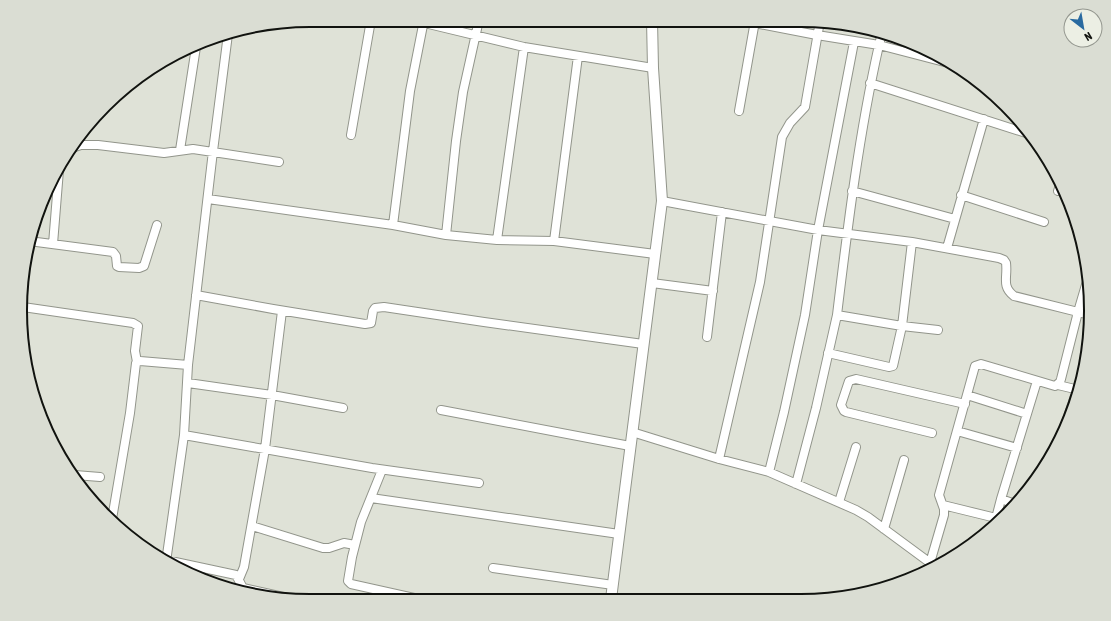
<svg xmlns="http://www.w3.org/2000/svg" width="1111" height="621" viewBox="0 0 1111 621" font-family="'Asap Condensed',sans-serif">
<style>
.lines{fill:none;stroke-linecap:round;stroke-linejoin:round}
.minor-casing{stroke:#92958b;stroke-width:10}
.tertiary-casing{stroke:#92958b;stroke-width:12}
.minor{stroke:#fff;stroke-width:8}
.tertiary{stroke:#fff;stroke-width:10}
.rim{fill:none;stroke:#11130f;stroke-width:2}
</style>
<rect width="100%" height="100%" fill="#dfe2d7"/>
<g class="lines">
<defs>
<path id="minor" d="M412 20 524 47 653 68
M744 21 817 35 879 45 882 33
M870 83 1032 135
M739 111 755 21
M351 135 371 20
M69 149 81 145H98L164 153 193 149 279 162
M180 150 196 47
M852 191 955 219
M1058 191 1061 182
M961 195 1044 222
M208 199 393 225 446 235 497 240 554 241 655 254
M662 201 818 230 912 242 999 258 1004 260 1006 263C1008 277 1001 286 1014 296L1090 315
M393 225 410 91 424 20
M446 235 456 141 463 92 479 20
M497 240 524 47
M29 241 113 252 116 256 117 266 119 267 139 268 144 266 157 225
M554 241 578 56
M53 244 59 170
M947 248 984 119
M652 283 713 291
M196 295 273 309 365 324 371 323 373 311 375 308 384 307 484 322 643 344
M23 307 133 323 138 326 135 351 137 362
M938 330 902 326 837 315C848 224 859 134 879 45L952 64
M707 337 722 212
M828 353 889 367 893 366 902 326 912 242
M188 383 272 395 343 408
M1058 385 1079 390
M967 395 1027 414
M441 410 630 446
M47 430H48
M957 431 1017 448
M632 432 719 459 769 472 856 510 868 517 933 565
M932 433 846 412 844 411 841 405 849 381 856 379 965 404
M1062 434 1077 390
M184 435 372 468 479 483
M719 459 760 282 782 137 790 123 805 107 820 21
M382 470 361 522 352 557 348 581 351 584 423 600
M769 472 784 412 805 315 818 230 854 42
M75 475 100 477
M796 484 816 408 837 315
M371 498 619 534
M1001 499 1015 504
M839 502 856 447
M943 505 996 518
M112 519 130 413 136 363 140 361 188 365
M252 526 323 548H329L344 543 355 545
M994 526 1001 499 1037 381
M884 529 904 460
M166 560 236 575 243 588 297 600
M166 562 184 435 188 365 213 151 228 34
M930 563 944 515V509L939 495 975 366 981 364 1055 386 1060 382 1061 379 1078 312 1088 278
M493 568 613 585
M239 579 244 567 265 449 282 311"/>
<path id="tertiary" d="M611 599 662 201 653 68 652 20"/>
</defs>
<use href="#minor" class="minor-casing"/>
<use href="#tertiary" class="tertiary-casing"/>
<use href="#minor" class="minor"/>
<use href="#tertiary" class="tertiary"/>
</g>
<path d="M0 0H1111V621H0ZM310 27H801A283 283 0 0 1 1084 310V311A283 283 0 0 1 801 594H310A283 283 0 0 1 27 311V310A283 283 0 0 1 310 27Z" fill="#daddd3" fill-rule="evenodd"/>
<path class="rim" d="M310 27H801A283 283 0 0 1 1084 310V311A283 283 0 0 1 801 594H310A283 283 0 0 1 27 311V310A283 283 0 0 1 310 27Z"/>
<g transform="translate(1083 28) rotate(149)"><circle r="19" fill="#ecefe4" stroke="#94978f"/>
<path d="M0-3L7 15L0 10L-7 15Z" fill="#296aa0"/>
<text y="-6" font-size="11" font-weight="bold" text-anchor="middle" fill="#11130f">N</text>
</g>
</svg>
